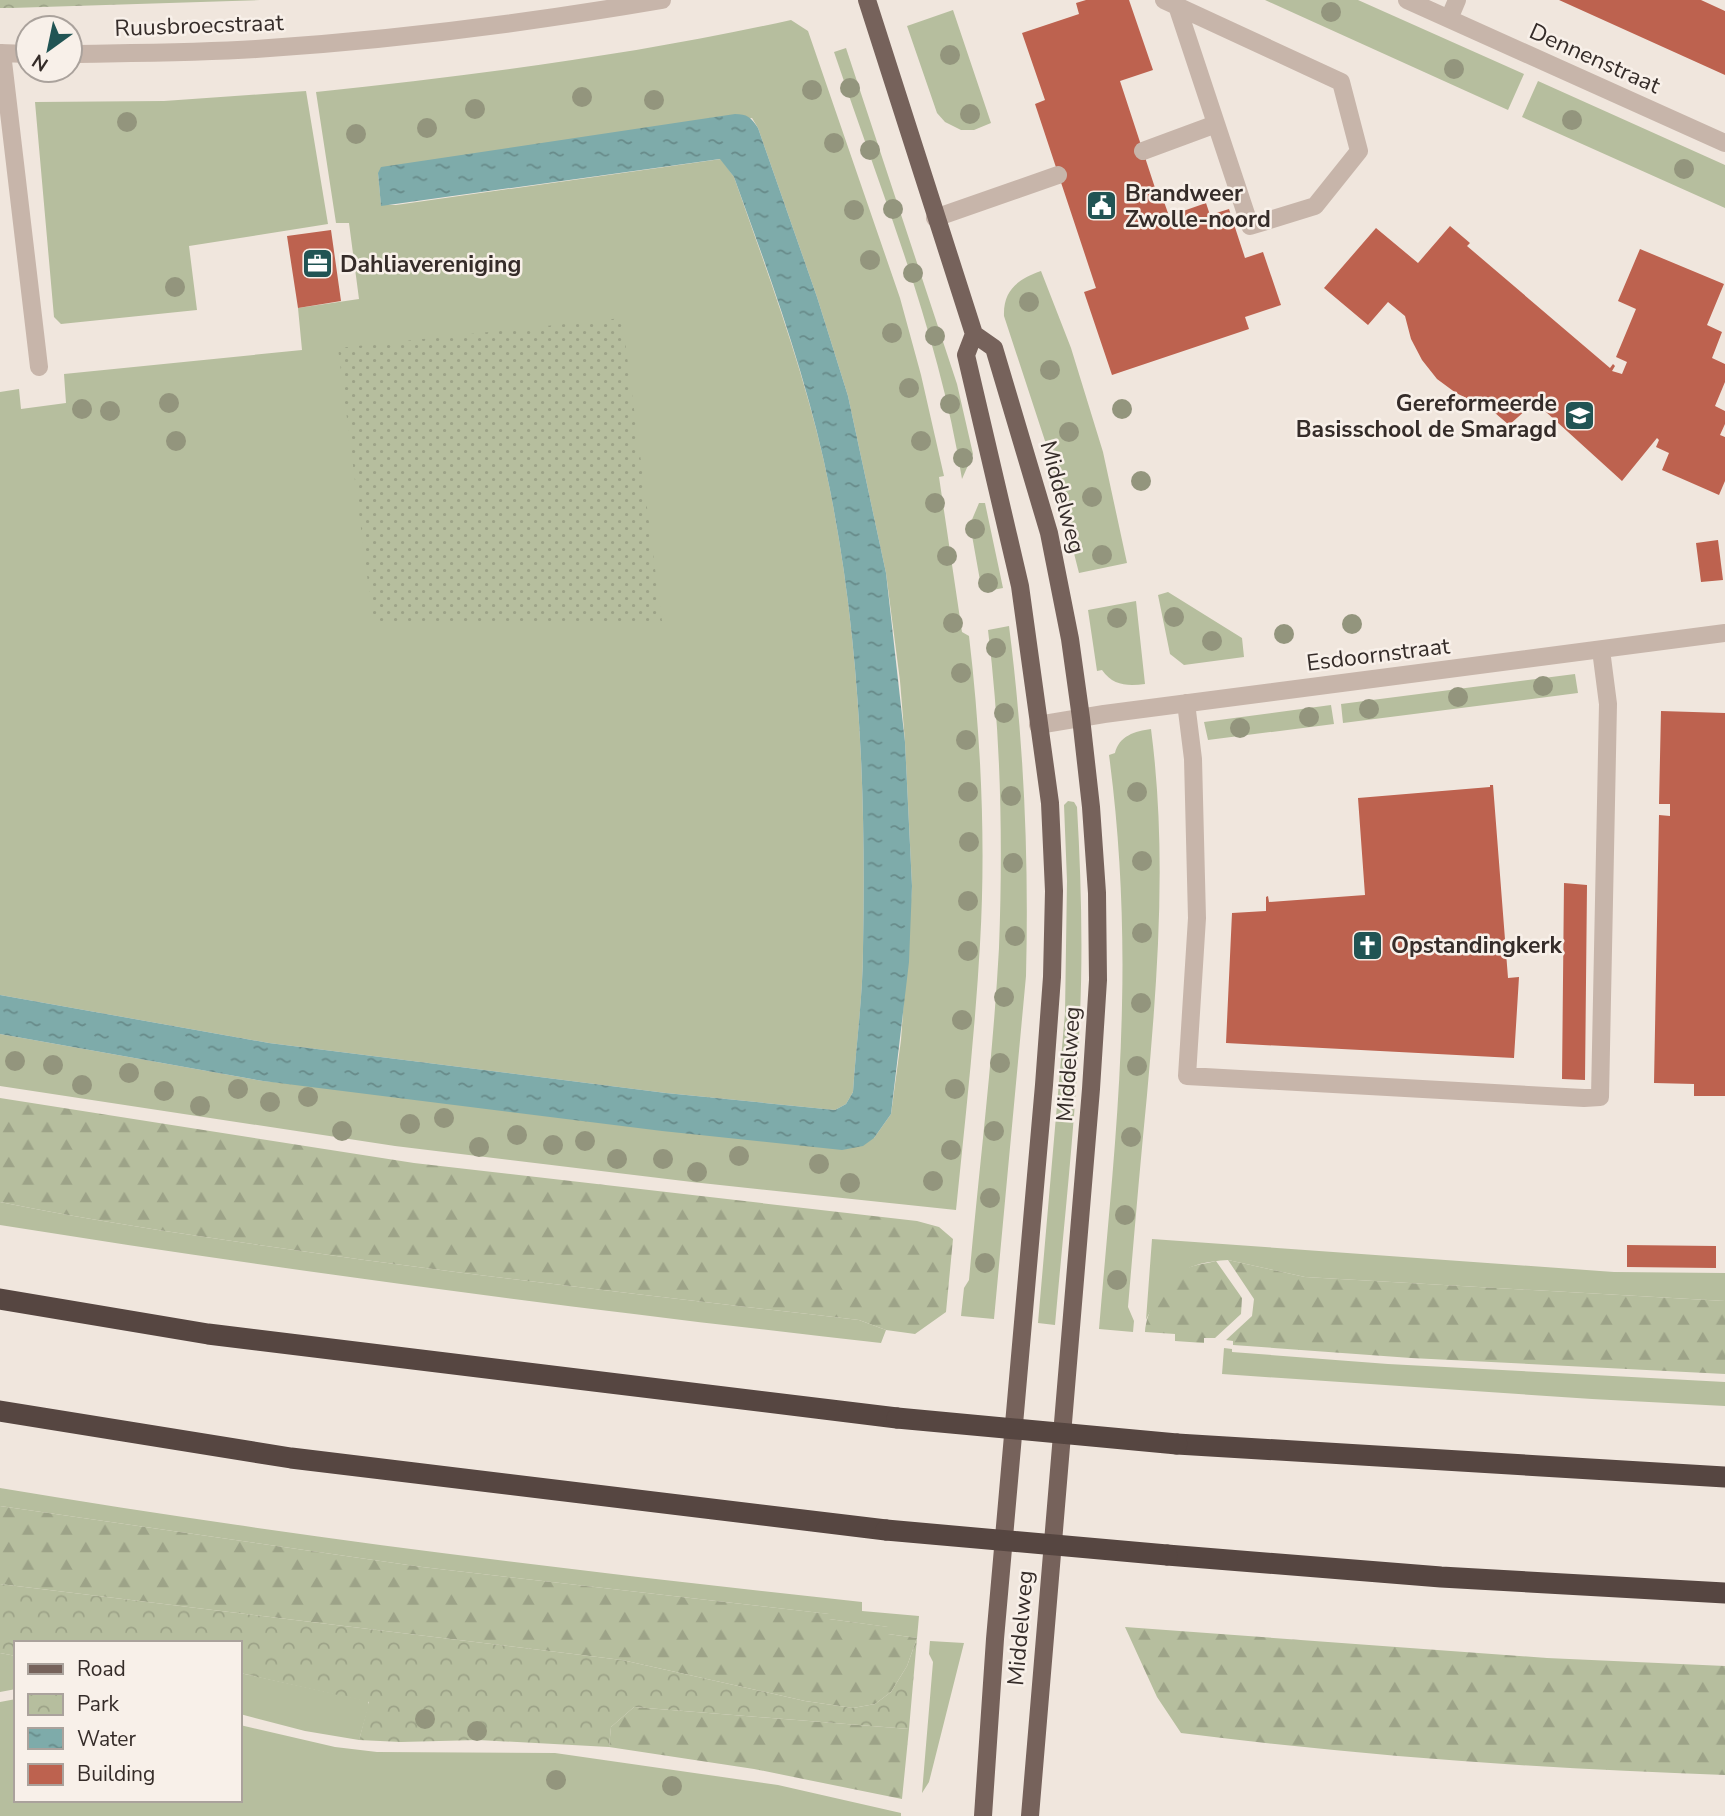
<svg xmlns="http://www.w3.org/2000/svg" width="1725" height="1816" viewBox="0 0 1725 1816" font-family="'Nunito Sans',sans-serif">
<style>
.grass{fill:#b6be9e}
.forest{fill:url(#forest-firs)}
.park{fill:url(#park-crowns)}
.garden{fill:url(#garden-dots)}
.water{fill:url(#water-ripples)}
.building{fill:#bd624f}
.lines{fill:none;stroke-linecap:round;stroke-linejoin:round}
.minor{stroke:#c7b5aa;stroke-width:18}
.major{stroke:#76625b;stroke-width:18}
.highway{stroke:#564641;stroke-width:21}
.highway-bridge{stroke:#564641;stroke-width:21}
.tree{fill:#93957d}
.labels{text-anchor:middle;stroke-width:5;stroke-linejoin:round;paint-order:stroke}
.street-label{font-size:23px;fill:#352c29;stroke:#f8f0e9}
.poi-label{font-size:23px;font-weight:bold;fill:#352c29;stroke:#f8f0e9;text-anchor:start}
</style>
<defs>
<pattern id="forest-firs" width="22" height="20" patternUnits="userSpaceOnUse" patternTransform="scale(1.75)"><rect width="22" height="20" fill="#b6be9e"/><path d="M5 1l3.5 6h-7zM16 11l3.5 6h-7z" fill="#9da388"/></pattern>
<pattern id="park-crowns" width="20" height="18" patternUnits="userSpaceOnUse" patternTransform="scale(1.75)"><rect width="20" height="18" fill="#b6be9e"/><path d="M2 6a3 3 0 1 1 6 0M12 15a3 3 0 1 1 6 0" fill="none" stroke="#9da388"/></pattern>
<pattern id="garden-dots" width="8" height="8" patternUnits="userSpaceOnUse" patternTransform="scale(1.75)"><rect width="8" height="8" fill="#b6be9e"/><path d="M2 2h.1M6 6h.1" fill="none" stroke="#9da388" stroke-width="1.8" stroke-linecap="round"/></pattern>
<pattern id="water-ripples" width="26" height="14" patternUnits="userSpaceOnUse" patternTransform="scale(1.75)"><rect width="26" height="14" fill="#7eabaa"/><path d="M2 4q2-2 4 0t4 0M15 11q2-2 4 0t4 0" fill="none" stroke="#688b8a"/></pattern>
</defs>
<rect width="100%" height="100%" fill="#f0e6dd"/>
<path class="grass" d="M1265 0H1358L1524 74 1508 110Z
M953 10 991 123 974 130H961L945 122 937 113 907 26Z
M791 20 808 31 900 298 921 375 944 476 939 477 962 632 969 636C981 738 986 842 980 944 975 1033 965 1121 956 1210L692 1182 395 1146 0 1086V1034L263 1081 874 1138 891 1114 901 1040 912 886 905 742 900 681 886 573 848 396 817 297 758 128 752 118 378 173 381 205H396L721 159 734 177C770 280 809 383 830 490 860 641 866 796 863 949 863 997 856 1045 853 1092L846 1104 835 1110 666 1093 269 1043 0 995V392L19 389 21 409 66 403 64 374 302 350 298 308 359 299 349 223H336L316 92C476 75 634 55 791 20Z
M846 48 957 384 973 454 962 479C939 333 881 192 834 52Z
M1538 81 1725 165V208L1522 117Z
M306 91 328 224 189 246 197 310 61 324 54 317 35 102 164 101Z
M1041 271 1071 348 1103 452 1127 563 1079 573 1047 447 1004 316C1003 289 1019 279 1041 271Z
M979 503H985L1003 588 987 591 981 586 971 530V522Z
M1168 592 1242 638 1244 657 1184 665 1170 654 1158 595Z
M1136 601 1145 684C1128 686 1113 686 1102 670L1097 671 1088 610Z
M1009 626C1024 743 1029 858 1026 976L994 1319 961 1316 964 1288 969 1280C979 1169 993 1058 999 948 1003 842 1001 736 988 630Z
M1575 674 1578 693 1343 723 1341 704Z
M1331 705 1334 724 1208 740 1204 722Z
M1151 729C1167 851 1158 973 1147 1095 1140 1166 1134 1236 1128 1307L1134 1321 1133 1332 1099 1329C1108 1221 1120 1113 1122 1005 1124 922 1120 837 1109 755L1115 753C1119 736 1135 731 1151 729Z
M1068 801 1074 802 1077 807C1081 876 1083 946 1080 1015 1076 1119 1064 1222 1055 1325L1038 1323 1065 1013 1067 881 1064 805Z
M0 1202C88 1220 177 1233 266 1246 463 1275 661 1297 859 1320L886 1330 881 1343C587 1310 293 1272 0 1225Z
M1152 1239 1614 1272 1725 1273V1301L1305 1277 1228 1260C1179 1263 1167 1278 1146 1320Z
M1224 1348 1232 1349V1352L1388 1364 1725 1382V1406L1592 1399 1222 1374Z
M0 1488C286 1536 574 1571 862 1602V1611L919 1616 917 1638 888 1634V1627L829 1619V1614L422 1567 0 1506Z
M930 1641 964 1643 929 1782 922 1793 933 1662 929 1654Z
M0 1653 16 1656V1689L0 1692Z
M240 1673 368 1701 369 1705 359 1740 305 1731 240 1714Z
M16 1699V1800H240V1725L335 1747 377 1752 555 1753 778 1785 901 1813V1816H0V1702Z"/>
<path class="forest" d="M0 1098 414 1163 917 1221 939 1227 953 1239 946 1312 915 1334 886 1330 859 1320C661 1297 463 1275 266 1246 177 1233 88 1220 0 1202Z
M1228 1260 1305 1277 1725 1301V1374L1411 1358 1233 1345V1341L1226 1340 1252 1316 1254 1299Z
M1216 1261 1242 1298 1241 1314 1215 1338H1204V1343L1175 1341V1334L1145 1332C1146 1312 1163 1279 1182 1270 1192 1265 1205 1264 1216 1261Z
M0 1506 422 1567 830 1614 829 1619 889 1627 888 1634 917 1638 907 1666 891 1692 875 1704 853 1708 805 1701 622 1660 0 1584Z
M1125 1627 1547 1658 1725 1666V1775C1543 1769 1362 1756 1181 1733L1157 1697Z
M634 1707 909 1729 902 1799 754 1769 609 1747 611 1727Z"/>
<path class="park" d="M0 0H260L11 8H0Z
M0 1584 622 1660 805 1701 853 1708 875 1704 891 1692 907 1666 917 1638 909 1729 634 1707 611 1727 609 1747 478 1740 401 1742 359 1740 369 1702 240 1673V1643H16V1656L0 1653Z"/>
<path class="garden" d="M622 318 662 621 373 622 338 348Z"/>
<path class="water" d="M735 114C747 114 751 117 758 128L817 297 848 396 886 573 905 742 912 886 909 962 891 1114 874 1138 863 1146 842 1150 662 1131 263 1081 0 1034V995L269 1043 666 1093 835 1110 846 1104 853 1092C856 1044 863 996 863 949 866 796 860 641 830 490 809 383 771 279 734 177L720 159 381 206 378 173 381 167Z"/>
<path class="building" d="M1086 0H1129L1153 70 1120 81 1158 197 1162 196 1169 216 1206 203 1210 215 1229 209 1245 258 1263 252 1281 305 1245 317 1249 329 1112 375 1084 292 1096 288 1035 104 1045 100 1022 33 1079 14 1076 3Z
M1559 0H1701L1725 11V75Z
M1450 226 1470 243 1467 246 1610 368 1613 364 1615 366 1612 371 1622 374 1627 362 1616 357 1636 309 1618 301 1640 249 1724 284 1707 325 1722 332 1712 358 1725 364V382L1715 406 1725 411V424L1720 435 1725 437V481L1719 495 1662 470 1669 453 1656 447 1659 440 1657 438 1622 481 1535 402 1509 425 1480 400 1479 404 1456 393 1437 379 1422 360 1411 339 1405 316 1388 302 1368 325 1324 288 1376 228 1418 263Z
M331 230 341 301 298 308 287 236Z
M1718 540 1723 580 1701 582 1696 543Z
M1661 711 1725 713V1096H1694V1084L1654 1083 1659 815 1670 816V804H1659Z
M1490 785H1493L1508 978 1519 977 1514 1058 1226 1043 1232 913 1266 911V897L1268 896 1269 902 1365 895 1358 798 1490 787Z
M1564 883 1587 885 1585 1080 1562 1079Z
M1627 1245 1716 1246V1268L1627 1267Z"/>
<g class="lines">
<path class="minor" d="M1164 0 1341 82 1359 151 1315 206 1250 226 1177 6
M1407 0 1725 143
M1449 19 1457 0
M0 53 28 54
M2 53 39 367
M70 54C132 53 194 53 256 49 392 40 528 23 662 0
M1143 151 1216 124
M935 218 1058 175
M1186 703 1193 759 1197 918 1187 1076 1584 1098 1600 1097 1608 704 1601 650
M1038 725 1104 714 1725 633"/>
<path class="major" d="M867 0 974 334 994 348 1049 533 1070 639 1081 718 1091 807 1097 893 1098 980 1091 1089 1030 1816
M974 334 966 355 1020 586 1050 803 1054 891 1052 977 1044 1085 995 1639 983 1816"/>
<path class="highway" d="M0 1299 208 1334 897 1418
M0 1411 291 1458 886 1530
M1177 1444 1725 1477
M1167 1555 1441 1577 1725 1593"/>
<path class="highway-bridge" d="M897 1418 1177 1444
M886 1530 1167 1555"/>
</g>
<g class="tree">
<circle cx="1331" cy="12" r="10"/>
<circle cx="950" cy="55" r="10"/>
<circle cx="1454" cy="69" r="10"/>
<circle cx="850" cy="88" r="10"/>
<circle cx="812" cy="90" r="10"/>
<circle cx="582" cy="97" r="10"/>
<circle cx="654" cy="100" r="10"/>
<circle cx="475" cy="109" r="10"/>
<circle cx="970" cy="114" r="10"/>
<circle cx="1572" cy="120" r="10"/>
<circle cx="127" cy="122" r="10"/>
<circle cx="427" cy="128" r="10"/>
<circle cx="356" cy="134" r="10"/>
<circle cx="834" cy="143" r="10"/>
<circle cx="870" cy="150" r="10"/>
<circle cx="1684" cy="169" r="10"/>
<circle cx="893" cy="209" r="10"/>
<circle cx="854" cy="210" r="10"/>
<circle cx="870" cy="260" r="10"/>
<circle cx="913" cy="273" r="10"/>
<circle cx="175" cy="287" r="10"/>
<circle cx="1029" cy="302" r="10"/>
<circle cx="892" cy="333" r="10"/>
<circle cx="935" cy="336" r="10"/>
<circle cx="1050" cy="370" r="10"/>
<circle cx="909" cy="388" r="10"/>
<circle cx="169" cy="403" r="10"/>
<circle cx="950" cy="404" r="10"/>
<circle cx="82" cy="409" r="10"/>
<circle cx="1122" cy="409" r="10"/>
<circle cx="110" cy="411" r="10"/>
<circle cx="1069" cy="432" r="10"/>
<circle cx="176" cy="441" r="10"/>
<circle cx="921" cy="441" r="10"/>
<circle cx="963" cy="458" r="10"/>
<circle cx="1141" cy="481" r="10"/>
<circle cx="1092" cy="497" r="10"/>
<circle cx="935" cy="503" r="10"/>
<circle cx="975" cy="529" r="10"/>
<circle cx="1102" cy="555" r="10"/>
<circle cx="947" cy="556" r="10"/>
<circle cx="988" cy="583" r="10"/>
<circle cx="1174" cy="617" r="10"/>
<circle cx="1117" cy="618" r="10"/>
<circle cx="953" cy="623" r="10"/>
<circle cx="1352" cy="624" r="10"/>
<circle cx="1284" cy="634" r="10"/>
<circle cx="1212" cy="641" r="10"/>
<circle cx="996" cy="648" r="10"/>
<circle cx="961" cy="673" r="10"/>
<circle cx="1543" cy="686" r="10"/>
<circle cx="1458" cy="697" r="10"/>
<circle cx="1369" cy="709" r="10"/>
<circle cx="1004" cy="713" r="10"/>
<circle cx="1309" cy="717" r="10"/>
<circle cx="1240" cy="728" r="10"/>
<circle cx="966" cy="740" r="10"/>
<circle cx="968" cy="792" r="10"/>
<circle cx="1137" cy="792" r="10"/>
<circle cx="1011" cy="796" r="10"/>
<circle cx="969" cy="842" r="10"/>
<circle cx="1142" cy="861" r="10"/>
<circle cx="1013" cy="863" r="10"/>
<circle cx="968" cy="901" r="10"/>
<circle cx="1142" cy="933" r="10"/>
<circle cx="1015" cy="936" r="10"/>
<circle cx="968" cy="951" r="10"/>
<circle cx="1004" cy="997" r="10"/>
<circle cx="1141" cy="1003" r="10"/>
<circle cx="962" cy="1020" r="10"/>
<circle cx="15" cy="1061" r="10"/>
<circle cx="1000" cy="1063" r="10"/>
<circle cx="53" cy="1065" r="10"/>
<circle cx="1137" cy="1066" r="10"/>
<circle cx="129" cy="1073" r="10"/>
<circle cx="82" cy="1085" r="10"/>
<circle cx="238" cy="1089" r="10"/>
<circle cx="955" cy="1089" r="10"/>
<circle cx="164" cy="1091" r="10"/>
<circle cx="308" cy="1097" r="10"/>
<circle cx="270" cy="1102" r="10"/>
<circle cx="200" cy="1106" r="10"/>
<circle cx="444" cy="1118" r="10"/>
<circle cx="410" cy="1124" r="10"/>
<circle cx="342" cy="1131" r="10"/>
<circle cx="994" cy="1131" r="10"/>
<circle cx="517" cy="1135" r="10"/>
<circle cx="1131" cy="1137" r="10"/>
<circle cx="585" cy="1141" r="10"/>
<circle cx="553" cy="1145" r="10"/>
<circle cx="479" cy="1147" r="10"/>
<circle cx="951" cy="1150" r="10"/>
<circle cx="739" cy="1156" r="10"/>
<circle cx="617" cy="1159" r="10"/>
<circle cx="663" cy="1159" r="10"/>
<circle cx="819" cy="1164" r="10"/>
<circle cx="697" cy="1172" r="10"/>
<circle cx="933" cy="1181" r="10"/>
<circle cx="850" cy="1183" r="10"/>
<circle cx="990" cy="1198" r="10"/>
<circle cx="1125" cy="1215" r="10"/>
<circle cx="985" cy="1263" r="10"/>
<circle cx="1117" cy="1280" r="10"/>
<circle cx="425" cy="1719" r="10"/>
<circle cx="477" cy="1731" r="10"/>
<circle cx="556" cy="1780" r="10"/>
<circle cx="672" cy="1786" r="10"/>
</g>
<defs>
<symbol id="civic-square" viewBox="-11 -11 22 22"><rect x="-9" y="-9" width="18" height="18" rx="4" fill="#215454" stroke="#f8f0e9"/><path d="M-.6-6.5H3V-4.5H.6V-3L4-1V1h2V6H-6V1h2V-1L-.6-3ZM-1.2 2.5V6h2.4V2.5Z" fill="#fff"/></symbol>
<symbol id="office-square" viewBox="-11 -11 22 22"><rect x="-9" y="-9" width="18" height="18" rx="4" fill="#215454" stroke="#f8f0e9"/><path d="M-6-3h4V-5.5h4V-3h4V5H-6ZM-1-4.5V-3h2v-1.5ZM-6 0V1H6V0Z" fill="#fff"/></symbol>
<symbol id="school-square" viewBox="-11 -11 22 22"><rect x="-9" y="-9" width="18" height="18" rx="4" fill="#215454" stroke="#f8f0e9"/><path d="M0-5L7-2L0 1L-7-2ZM-4 1L0 2.5L4 1V4Q0 6-4 4Z" fill="#fff"/></symbol>
<symbol id="church-square" viewBox="-11 -11 22 22"><rect x="-9" y="-9" width="18" height="18" rx="4" fill="#215454" stroke="#f8f0e9"/><path d="M-1.2-6h2.4v3.5h3.3v2.4h-3.3V6h-2.4V-.1h-3.3v-2.4h3.3Z" fill="#fff"/></symbol>
</defs>
<g fill-rule="evenodd">
<use href="#civic-square" x="1084" y="188" width="35" height="35"/>
<use href="#office-square" x="300" y="246" width="35" height="35"/>
<use href="#school-square" x="1562" y="398" width="35" height="35"/>
<use href="#church-square" x="1350" y="928" width="35" height="35"/>
</g>
<g class="labels">
<g class="street-label">
<text transform="translate(199 25) rotate(-2)" y="8">Ruusbroecstraat</text>
<text transform="translate(1595 58) rotate(24)" y="8">Dennenstraat</text>
<text transform="translate(1063 497) rotate(75)" y="8">Middelweg</text>
<text transform="translate(1378 654) rotate(-7)" y="8">Esdoornstraat</text>
<text transform="translate(1068 1064) rotate(-86)" y="8">Middelweg</text>
<text transform="translate(1020 1628) rotate(-85)" y="8">Middelweg</text>
</g>
<g class="poi-label">
<text x="1125" y="201">Brandweer<tspan x="1125" dy="26">Zwolle-noord</tspan></text>
<text x="340" y="272">Dahliavereniging</text>
<text x="1557" y="411" text-anchor="end">Gereformeerde<tspan x="1557" dy="26">Basisschool de Smaragd</tspan></text>
<text x="1391" y="953">Opstandingkerk</text>
</g>
</g>
<rect x="14" y="1641" width="228" height="161" fill="#f8f0e9" stroke="#aaa29c" stroke-width="2"/>
<rect x="28" y="1664" width="35" height="10" fill="#76625b" stroke="#aaa29c" stroke-width="2"/>
<text x="77" y="1676" font-size="21" fill="#352c29">Road</text>
<rect x="28" y="1694" width="35" height="21" fill="url(#park-crowns)" stroke="#aaa29c" stroke-width="2"/>
<text x="77" y="1711" font-size="21" fill="#352c29">Park</text>
<rect x="28" y="1728" width="35" height="21" fill="url(#water-ripples)" stroke="#aaa29c" stroke-width="2"/>
<text x="77" y="1746" font-size="21" fill="#352c29">Water</text>
<rect x="28" y="1764" width="35" height="21" fill="#bd624f" stroke="#aaa29c" stroke-width="2"/>
<text x="77" y="1781" font-size="21" fill="#352c29">Building</text>
<g transform="translate(49 49) rotate(213)"><circle r="33" fill="#f8f0e9" stroke="#aaa29c" stroke-width="2"/>
<path d="M0-5L12 26L0 18L-12 26Z" fill="#215454"/>
<text y="-10" font-size="19" font-weight="bold" text-anchor="middle" fill="#352c29">N</text>
</g>
</svg>
